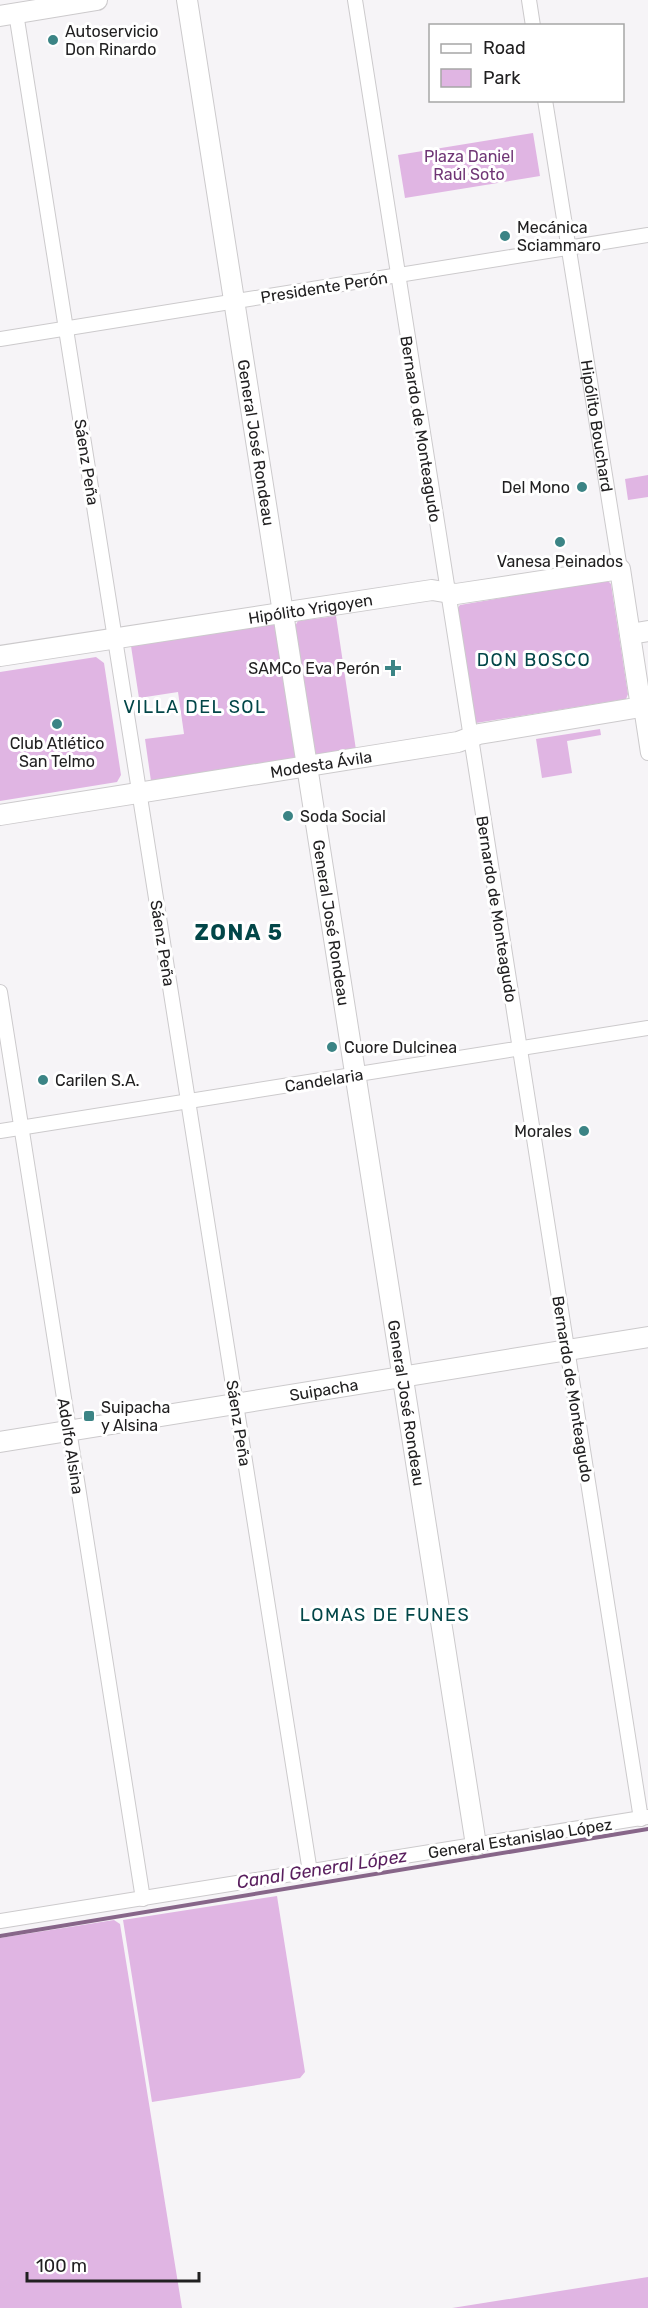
<svg xmlns="http://www.w3.org/2000/svg" width="648" height="2308" viewBox="0 0 648 2308" font-family="Rubik,sans-serif">
<style>
.green{fill:#e0b5e3}
.lines{fill:none;stroke-linecap:round;stroke-linejoin:round}
.stream{stroke:#876689;stroke-width:4}
.street-casing{stroke:#cccacc;stroke-width:16}
.secondary-casing{stroke:#cccacc;stroke-width:22}
.street{stroke:#fff;stroke-width:14}
.secondary{stroke:#fff;stroke-width:20}
.poi-dot{fill:#3b8485;stroke:#fff;stroke-width:2}
.labels{text-anchor:middle;stroke-width:6;stroke-linejoin:round;paint-order:stroke}
.poi-label{font-size:16px;fill:#212021;stroke:#fff;text-anchor:start}
.park-label{font-size:16px;fill:#6f3575;stroke:#fff}
.street-label{font-size:16px;fill:#212021;stroke:#fff}
.neighbourhood-label{font-size:18px;letter-spacing:1.5px;fill:#024648;stroke:#fff}
.water-label{font-size:18px;font-style:italic;fill:#591f5e;stroke:#fff}
.district-label{font-size:22px;font-weight:bold;letter-spacing:1.5px;fill:#024648;stroke:#fff}
</style>
<rect width="100%" height="100%" fill="#f6f4f7"/>
<path class="green" d="M533 133 540 176 405 198 398 155Z
M648 475V497L628 500 625 479Z
M607 580 611 584 628 694 626 699 476 723 457 609 460 605Z
M336 616 356 750 316 757 295 626 298 621Z
M276 622 296 759 151 781 145 739 184 734 178 692 139 698 131 646Z
M96 657 104 663 121 775 117 782 0 801V672Z
M600 729 601 735 567 741 572 773 542 778 536 739Z
M277 1896 305 2072 300 2078 152 2102 123 1920Z
M114 1920 120 1924 182 2308H0V1938Z
M648 2277V2308H452Z"/>
<g class="lines">
<path class="stream" d="M0 1936 648 1829"/>
<defs>
<g id="street">
<path d="M355 0 641 1819"/>
<path d="M529 0 533 26"/>
<path d="M16 13 310 1872"/>
<path id="s1" d="M545 100 620 569"/>
<path d="M0 339 648 235"/>
<path d="M641 707 648 753"/>
<path d="M0 992 143 1899"/>
<path d="M0 1131 648 1028"/>
<path d="M0 1921 648 1817"/>
</g>
<g id="secondary">
<path id="s2" d="M187 0 476 1845"/>
<path d="M0 16 97 0"/>
<path d="M630 634 648 631"/>
<path id="s3" d="M0 656 432 590 456 594 620 569 641 707 479 734 458 742 0 815"/>
<path id="s4" d="M0 1442 648 1337"/>
</g>
</defs>
<use href="#street" class="street-casing"/>
<use href="#secondary" class="secondary-casing"/>
<use href="#street" class="street"/>
<use href="#secondary" class="secondary"/>
</g>
<g class="poi-dot">
<circle cx="53" cy="40" r="6"/>
<circle cx="505" cy="236" r="6"/>
<circle cx="582" cy="487" r="6"/>
<circle cx="560" cy="542" r="6"/>
<path d="M390 659h6v6h6v6h-6v6h-6v-6h-6v-6h6z"/>
<circle cx="57" cy="724" r="6"/>
<circle cx="288" cy="816" r="6"/>
<circle cx="332" cy="1047" r="6"/>
<circle cx="43" cy="1080" r="6"/>
<circle cx="584" cy="1131" r="6"/>
<rect x="83" y="1410" width="12" height="12" rx="3"/>
</g>
<g class="labels">
<g class="poi-label">
<text x="65" y="37">Autoservicio<tspan x="65" dy="18">Don Rinardo</tspan></text>
<text x="517" y="233">Mecánica<tspan x="517" dy="18">Sciammaro</tspan></text>
<text x="570" y="493" text-anchor="end">Del Mono</text>
<text x="560" y="567" text-anchor="middle">Vanesa Peinados</text>
<text x="380" y="674" text-anchor="end">SAMCo Eva Perón</text>
<text x="57" y="749" text-anchor="middle">Club Atlético<tspan x="57" dy="18">San Telmo</tspan></text>
<text x="300" y="822">Soda Social</text>
<text x="344" y="1053">Cuore Dulcinea</text>
<text x="55" y="1086">Carilen S.A.</text>
<text x="572" y="1137" text-anchor="end">Morales</text>
<text x="101" y="1413">Suipacha<tspan x="101" dy="18">y Alsina</tspan></text>
</g>
<g class="park-label">
<text x="469" y="162">Plaza Daniel<tspan x="469" dy="18">Raúl Soto</tspan></text>
</g>
<g class="street-label">
<text transform="translate(324 287) rotate(-9)" y="6">Presidente Perón</text>
<text dy="6" stroke="none"><textPath href="#s1" startOffset="330">Hipólito Bouchard</textPath></text>
<text transform="translate(421 429) rotate(81)" y="6">Bernardo de Monteagudo</text>
<text dy="6" stroke="none"><textPath href="#s2" startOffset="448">General José Rondeau</textPath></text>
<text transform="translate(87 462) rotate(81)" y="6">Sáenz Peña</text>
<text dy="6" stroke="none"><textPath href="#s3" startOffset="314">Hipólito Yrigoyen</textPath></text>
<text transform="translate(321 764) rotate(-9)" y="6">Modesta Ávila</text>
<text transform="translate(497 909) rotate(81)" y="6">Bernardo de Monteagudo</text>
<text dy="6" stroke="none"><textPath href="#s2" startOffset="934">General José Rondeau</textPath></text>
<text transform="translate(163 943) rotate(81)" y="6">Sáenz Peña</text>
<text transform="translate(324 1080) rotate(-9)" y="6">Candelaria</text>
<text transform="translate(573 1389) rotate(81)" y="6">Bernardo de Monteagudo</text>
<text dy="6" stroke="none"><textPath href="#s4" startOffset="328">Suipacha</textPath></text>
<text dy="6" stroke="none"><textPath href="#s2" startOffset="1420">General José Rondeau</textPath></text>
<text transform="translate(239 1423) rotate(81)" y="6">Sáenz Peña</text>
<text transform="translate(71 1446) rotate(81)" y="6">Adolfo Alsina</text>
<text transform="translate(520 1838) rotate(-9)" y="6">General Estanislao López</text>
</g>
<g class="neighbourhood-label">
<text x="534" y="666">DON BOSCO</text>
<text x="195" y="713">VILLA DEL SOL</text>
<text x="385" y="1621">LOMAS DE FUNES</text>
</g>
<g class="water-label">
<text transform="translate(322 1869) rotate(-9)" y="6">Canal General López</text>
</g>
<g class="district-label">
<text x="239" y="940">ZONA 5</text>
</g>
</g>
<rect x="429" y="24" width="195" height="78" fill="#ffffff" stroke="#a6a6a6" stroke-width="1.5"/>
<rect x="441" y="44" width="30" height="9" fill="#ffffff" stroke="#a6a6a6" stroke-width="1.5"/>
<text x="483" y="54" font-size="18" fill="#212021">Road</text>
<rect x="441" y="69" width="30" height="18" fill="#e0b5e3" stroke="#a6a6a6" stroke-width="1.5"/>
<text x="483" y="84" font-size="18" fill="#212021">Park</text>
<path d="M27 2272v9h172v-9" fill="none" stroke="#212021" stroke-width="3"/>
<text x="36" y="2272" font-size="18" fill="#212021" stroke="#ffffff" stroke-width="4.5" paint-order="stroke">100 m</text>
</svg>
